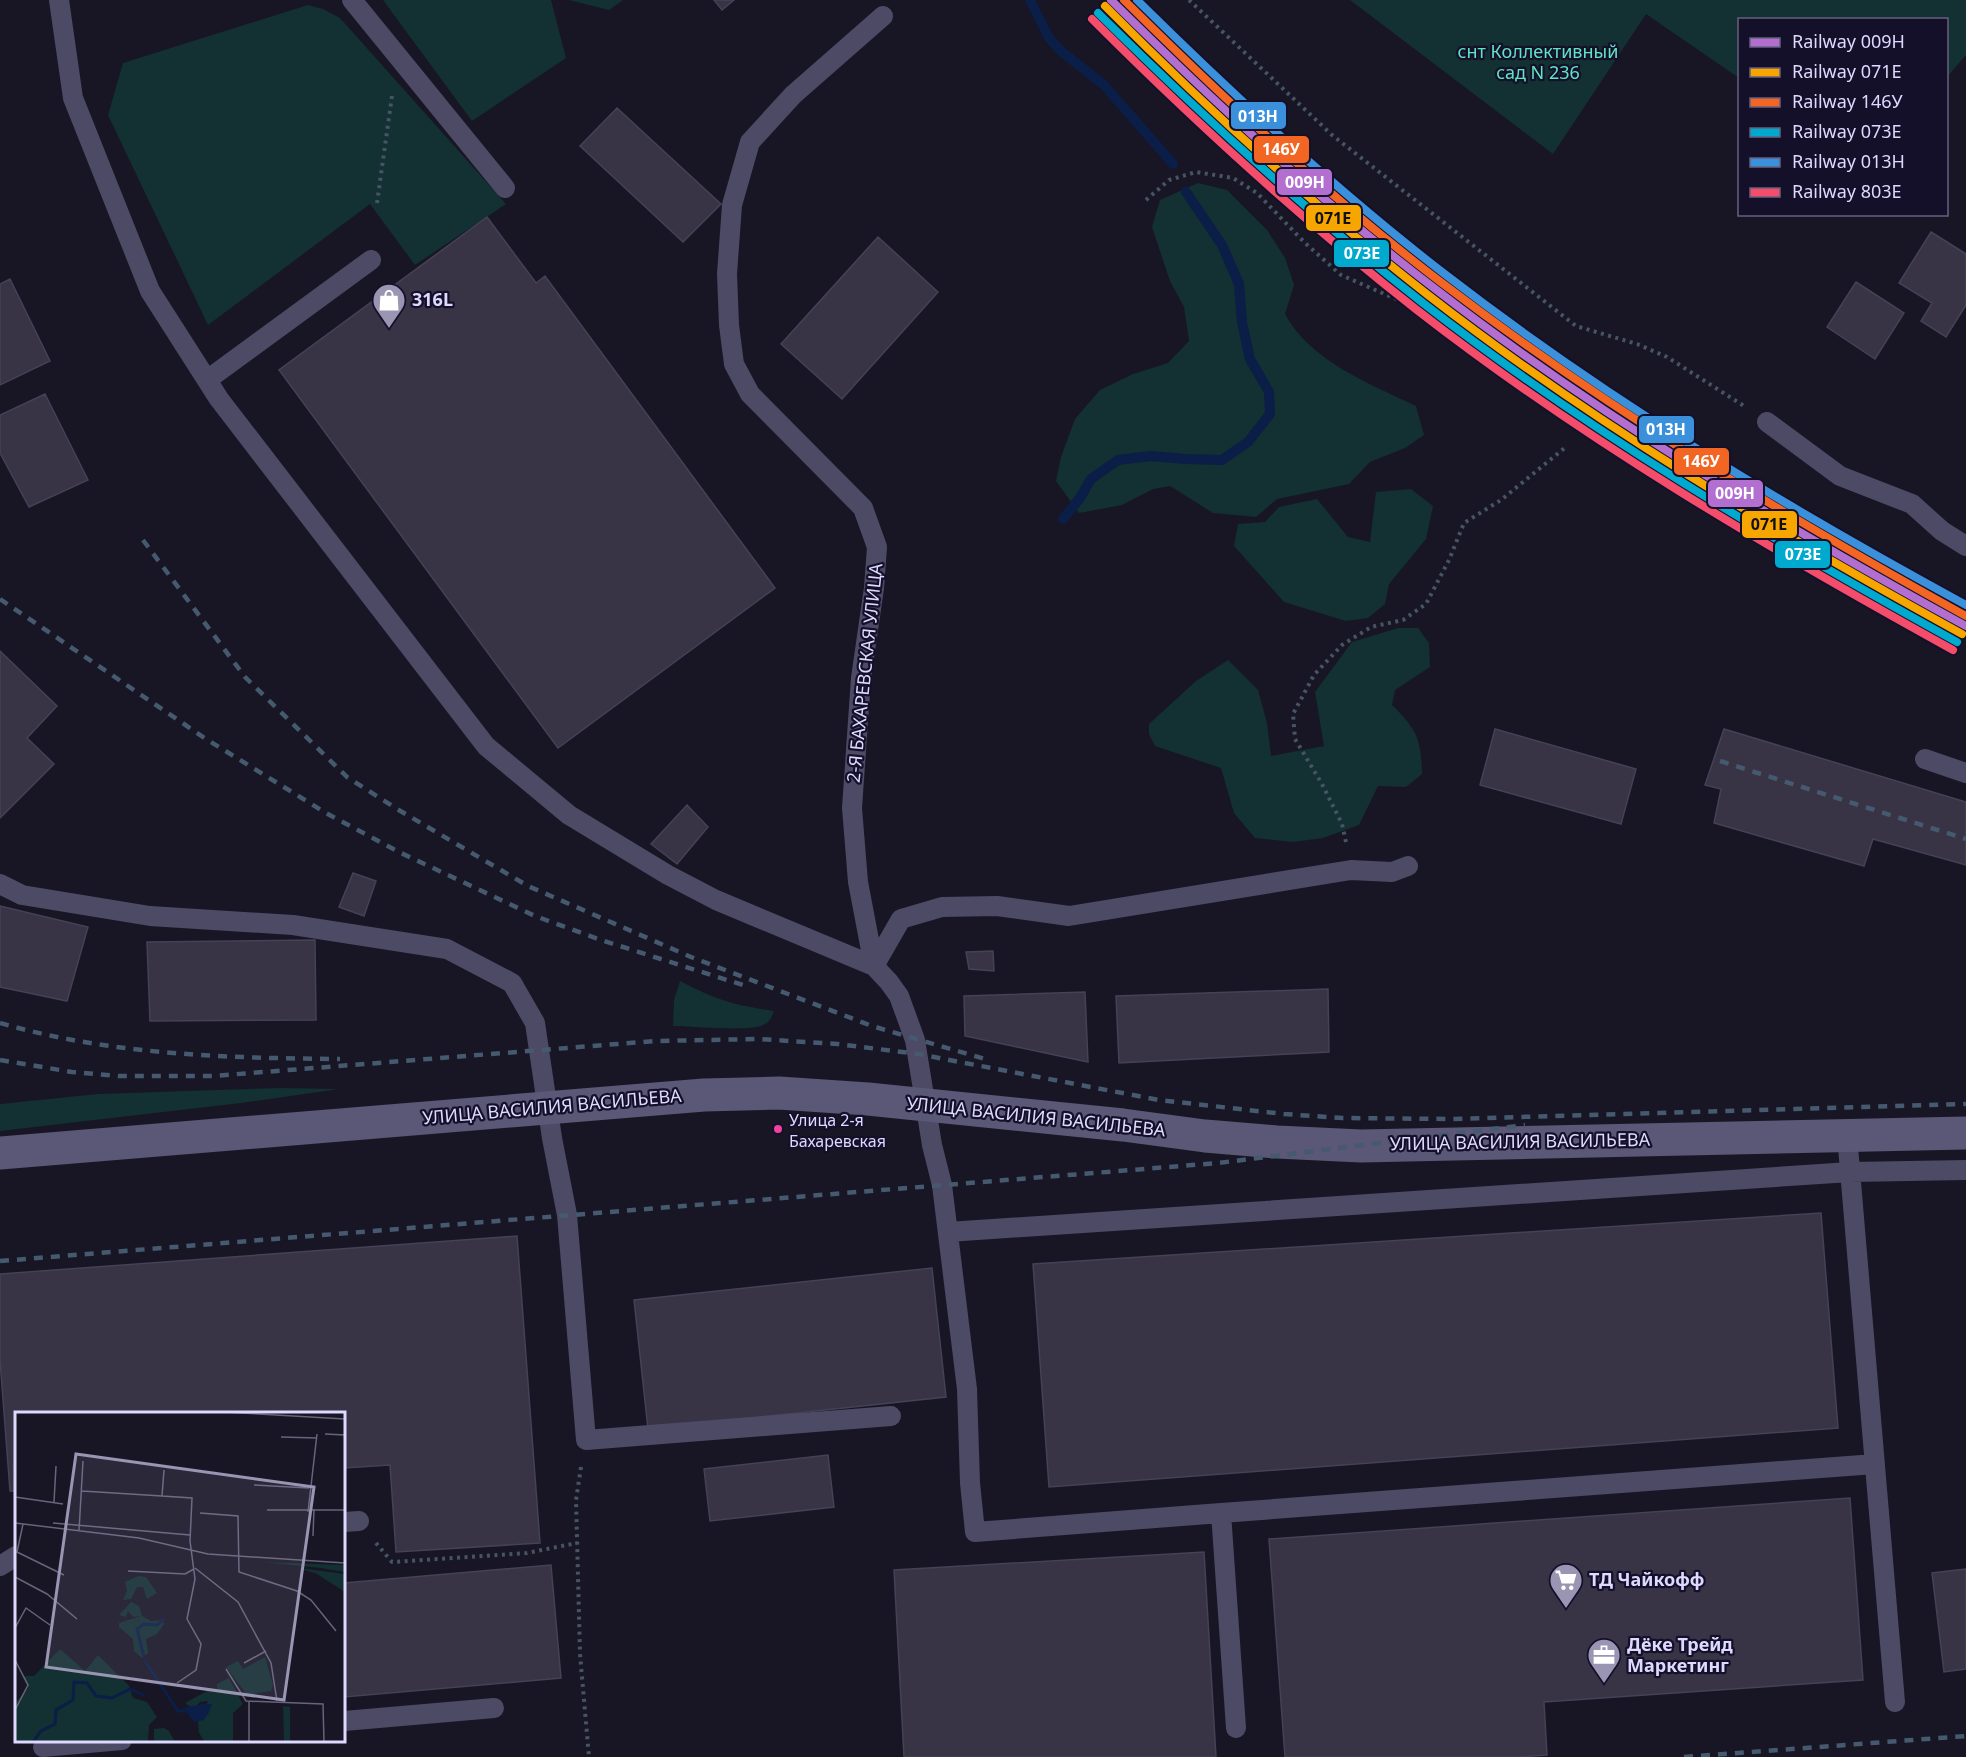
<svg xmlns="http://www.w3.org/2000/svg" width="1966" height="1757" viewBox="0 0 1966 1757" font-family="'Noto Sans',sans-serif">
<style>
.green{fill:#133032}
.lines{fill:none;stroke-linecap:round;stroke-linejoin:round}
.stream{stroke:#0a1e47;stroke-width:10}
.building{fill:#383446;stroke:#454157;stroke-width:1.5}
.path{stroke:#465464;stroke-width:4;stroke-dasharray:3 4.5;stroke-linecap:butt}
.lane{stroke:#4c4a65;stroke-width:20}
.secondary{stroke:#5a5777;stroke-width:33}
.rail{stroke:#455a6e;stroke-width:4.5;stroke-dasharray:9 8;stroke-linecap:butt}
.rail-1-casing{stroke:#15102a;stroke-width:12}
.rail-2-casing{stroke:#15102a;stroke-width:12}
.rail-3-casing{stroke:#15102a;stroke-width:12}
.rail-4-casing{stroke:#15102a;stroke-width:12}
.rail-5-casing{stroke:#15102a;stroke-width:12}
.rail-6-casing{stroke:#15102a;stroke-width:12}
.rail-1{stroke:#b36fd0;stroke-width:8}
.rail-2{stroke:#f7a600;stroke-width:8}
.rail-3{stroke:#f26522;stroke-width:8}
.rail-4{stroke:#00a9ce;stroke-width:8}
.rail-5{stroke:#3a90db;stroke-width:8}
.rail-6{stroke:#f44d6c;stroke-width:8}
.bus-dot{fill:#f240a1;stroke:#15102a;stroke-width:2}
.labels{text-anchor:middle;stroke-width:4.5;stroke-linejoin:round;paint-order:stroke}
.bus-label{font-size:16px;fill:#ded9ff;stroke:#15102a;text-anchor:start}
.park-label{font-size:18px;fill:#60e4c6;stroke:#15102a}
.poi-label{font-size:18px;font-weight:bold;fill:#ded9ff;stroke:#15102a;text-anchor:start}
.street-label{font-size:18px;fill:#ded9ff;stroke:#15102a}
.inset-river{fill:none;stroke:#0a1e47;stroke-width:3}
.inset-road{fill:none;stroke:#67647c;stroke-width:1.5}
.view{fill:#9995b2;fill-opacity:0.15;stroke:#9995b2;stroke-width:3}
.inset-edge{fill:none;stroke:#ded9ff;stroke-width:3}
.line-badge{stroke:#15102a;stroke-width:2}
.badge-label{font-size:16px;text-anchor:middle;font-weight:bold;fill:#fff}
.pale-badge-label{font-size:16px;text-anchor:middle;font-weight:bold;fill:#111}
</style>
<rect width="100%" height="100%" fill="#181624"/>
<path class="green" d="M383 0H551L566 58 472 121Z
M569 0H623L609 10Z
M1350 0H1966V55L1947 77 1946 20H1740L1739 78 1646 14 1553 154Z
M308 5 323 9 340 18 506 204 415 265 370 204 208 325 108 115 123 63Z
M1198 183 1227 190 1267 230 1285 258 1294 285 1285 314C1310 361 1370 384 1416 406L1424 435 1405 448 1370 462 1349 484 1277 499 1256 517 1213 513 1170 486 1153 489 1122 505 1079 513 1056 481 1061 457 1075 419 1100 390 1133 374 1168 363 1189 341 1184 307 1170 281 1152 227 1160 200Z
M1411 489 1433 506 1426 539 1389 584 1385 604 1368 618 1346 621 1284 602 1234 546 1238 524 1265 522 1279 507 1317 499 1348 537 1370 542 1376 492Z
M1398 628H1418L1429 643 1430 667 1395 690 1392 705C1417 730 1421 738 1422 774L1406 787 1378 786 1359 825 1323 838 1293 842 1255 838 1234 813 1221 768 1155 746 1149 734V724L1196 681 1228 660 1258 690 1267 723 1271 756 1324 746 1315 692 1352 642Z
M680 981C716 1000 734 1005 774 1011 772 1017 769 1023 763 1025 748 1032 691 1026 673 1026L674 1000Z
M280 1088 339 1089 241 1103 0 1131V1104L98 1094Z"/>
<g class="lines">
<path class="stream" d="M1030 0 1049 38 1062 52 1104 85 1173 164
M1063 519 1080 498 1091 479 1118 460 1151 456 1186 459 1222 460 1248 442 1270 414 1269 392 1250 359 1242 322 1239 284 1222 245 1186 192"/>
</g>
<path class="building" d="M714 0H734L722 10Z
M617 108 721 204 683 242 580 146Z
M487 217 536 283 545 276 775 588 558 748 279 370Z
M1931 232 1966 254V305L1946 337 1921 321 1932 303 1899 283Z
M878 237 938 292 842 399 781 344Z
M10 279 50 361 0 385V284Z
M1856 282 1904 313 1875 359 1827 327Z
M45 394 88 480 29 507 0 453V415Z
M0 651 57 706 27 738 54 764 0 818Z
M1495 729 1636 769 1621 824 1480 785Z
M1724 729 1966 802V865L1873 839 1864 866 1714 823 1721 789 1705 785Z
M687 805 708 827 677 864 651 844Z
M353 873 376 881 364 916 339 907Z
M0 906 88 927 67 1001 0 987Z
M315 940 316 1020 150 1021 147 942Z
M993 951 994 971 969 969 966 952Z
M1328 989 1329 1052 1119 1063 1116 996Z
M1085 992 1088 1062 965 1036 964 996Z
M1821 1213 1838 1428 1049 1487 1033 1264Z
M517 1236 540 1543 396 1552 390 1465 344 1468V1414H16V1491H10L0 1360V1274Z
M932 1268 946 1397 648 1429 634 1300Z
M828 1455 834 1507 710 1521 704 1469Z
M1850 1498 1863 1680 1544 1702 1547 1755 1519 1757H1285L1269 1539Z
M1204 1552 1216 1757H904L894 1570Z
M551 1565 561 1678 344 1697V1583Z
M1966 1569V1669L1944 1672 1932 1573Z"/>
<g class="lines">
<path class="path" d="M1189 0 1332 135 1576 326 1637 344 1667 357 1744 406
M1146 200 1169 180 1196 172 1233 178 1257 193 1305 243 1341 275 1437 317 1467 340 1522 376 1585 426
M377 203 392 96
M1346 842 1342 824 1322 784 1295 739 1293 714 1314 675 1342 645 1371 627 1403 620 1426 604 1449 560 1464 523 1501 500 1567 446
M581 1467 576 1500 580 1654 589 1757
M376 1543 392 1562 527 1553 577 1543"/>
<path class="lane" d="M59 0 73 98 150 291 219 399 486 746 569 815 668 875 716 900 874 966
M352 0 505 188
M883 16 793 95 750 142 732 205 727 274 729 325 734 364 750 394 863 508 877 547 874 588 861 678 852 808 858 882 874 966 889 982 899 996 915 1040 932 1145 942 1185 967 1389 970 1483 975 1532 1221 1513 1236 1728
M207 380 371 260
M1767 422 1840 476 1912 504 1942 531 1966 546
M1925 759 1966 773
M0 884 22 895 150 916 293 925 447 949 512 983 535 1023 552 1138 567 1215 586 1440 891 1416
M874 966 901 919 942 907 997 906 1069 916 1351 870 1392 872 1408 866
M1847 1135 1895 1702
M948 1232 1850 1172 1966 1170
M1221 1513 1875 1464
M344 1522 359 1521
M0 1566 16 1556
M344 1721 494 1708
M43 1747 122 1740"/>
<path class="secondary" d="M0 1153 704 1095 779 1093 868 1099 1123 1125 1205 1136 1277 1142 1361 1146 1966 1133"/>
<path class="rail" d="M143 540 245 677 347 777 397 809 528 886 691 957 872 1026 985 1059
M0 599 206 739 326 813 399 852 535 916 601 940 746 986
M1720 761 1966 839
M0 1023C111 1055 226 1058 340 1059
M0 1060 72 1072 119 1076H213L655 1041 758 1039 838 1044 918 1054 1159 1100 1284 1114 1342 1118 1451 1119 1966 1104
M0 1261 1218 1163 1525 1125
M1684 1757 1966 1736"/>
<defs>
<path id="rail-1" d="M1111 0C1214 102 1319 200 1434 288 1600 417 1782 525 1966 626"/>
<path id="rail-2" d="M1105 6C1207 109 1314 206 1428 295 1595 425 1777 532 1962 634"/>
<path id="rail-3" d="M1124 0C1225 100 1329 197 1442 283 1607 409 1785 516 1966 616"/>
<path id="rail-4" d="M1098 13C1201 115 1308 213 1423 303 1589 432 1772 540 1957 642"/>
<path id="rail-5" d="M1137 0C1235 97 1337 191 1446 275 1609 401 1786 507 1966 605"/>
<path id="rail-6" d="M1092 19C1195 122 1302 220 1417 310 1584 440 1768 548 1953 650"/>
</defs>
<use href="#rail-1" class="rail-1-casing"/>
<use href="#rail-2" class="rail-2-casing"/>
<use href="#rail-3" class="rail-3-casing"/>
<use href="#rail-4" class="rail-4-casing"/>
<use href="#rail-5" class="rail-5-casing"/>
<use href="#rail-6" class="rail-6-casing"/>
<use href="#rail-1" class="rail-1"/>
<use href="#rail-2" class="rail-2"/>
<use href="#rail-3" class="rail-3"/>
<use href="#rail-4" class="rail-4"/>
<use href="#rail-5" class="rail-5"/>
<use href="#rail-6" class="rail-6"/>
</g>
<defs>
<symbol id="shop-pin" viewBox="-11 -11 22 30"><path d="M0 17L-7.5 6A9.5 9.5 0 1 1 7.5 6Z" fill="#9995b2" stroke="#15102a"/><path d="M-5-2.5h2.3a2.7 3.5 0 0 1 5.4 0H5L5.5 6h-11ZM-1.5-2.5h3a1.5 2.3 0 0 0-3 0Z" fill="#fff"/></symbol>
<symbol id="supermarket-pin" viewBox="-11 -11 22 30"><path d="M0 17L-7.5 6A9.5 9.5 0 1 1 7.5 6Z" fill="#9995b2" stroke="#15102a"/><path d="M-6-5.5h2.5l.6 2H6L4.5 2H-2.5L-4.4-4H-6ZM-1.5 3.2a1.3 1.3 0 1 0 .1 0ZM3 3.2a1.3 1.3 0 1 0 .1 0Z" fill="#fff"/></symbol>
<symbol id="office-pin" viewBox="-11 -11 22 30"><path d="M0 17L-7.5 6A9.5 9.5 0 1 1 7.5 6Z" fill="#9995b2" stroke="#15102a"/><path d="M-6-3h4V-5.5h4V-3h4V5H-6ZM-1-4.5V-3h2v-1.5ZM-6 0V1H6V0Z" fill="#fff"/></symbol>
</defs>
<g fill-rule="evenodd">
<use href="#shop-pin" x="370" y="281" width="38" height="52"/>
<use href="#supermarket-pin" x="1547" y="1561" width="38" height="52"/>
<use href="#office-pin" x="1585" y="1636" width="38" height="52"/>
</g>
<circle class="bus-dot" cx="778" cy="1129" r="5"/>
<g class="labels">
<g class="bus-label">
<text x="789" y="1126">Улица 2-я<tspan x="789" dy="21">Бахаревская</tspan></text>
</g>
<g class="park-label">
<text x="1538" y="58">снт Коллективный<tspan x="1538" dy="21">сад N 236</tspan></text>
</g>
<g class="poi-label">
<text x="412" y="306">316L</text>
<text x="1589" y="1586">ТД Чайкофф</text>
<text x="1627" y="1651">Дёке Трейд<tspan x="1627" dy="21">Маркетинг</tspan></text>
</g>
<g class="street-label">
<text transform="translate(865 673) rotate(-84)" y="6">2-Я БАХАРЕВСКАЯ УЛИЦА</text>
<text transform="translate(552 1107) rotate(-5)" y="6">УЛИЦА ВАСИЛИЯ ВАСИЛЬЕВА</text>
<text transform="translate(1036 1117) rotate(6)" y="6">УЛИЦА ВАСИЛИЯ ВАСИЛЬЕВА</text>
<text transform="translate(1520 1142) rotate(-1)" y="6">УЛИЦА ВАСИЛИЯ ВАСИЛЬЕВА</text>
</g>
</g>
<g transform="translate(15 1412)">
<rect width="330" height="330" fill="#181624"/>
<path d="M247 150 330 153V160L306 156ZM283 156 330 162V180L302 162ZM123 164 131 165 142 181 132 187 128 175H122L116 187 108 188 112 179 110 170ZM116 190 124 194 127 204 136 209 147 208 149 212 142 222 131 227 133 241 127 246 119 239 118 227 104 215V211L126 204 118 205 113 199 111 205 104 203ZM45 237 70 259 83 243 114 274 118 286 132 290 142 305 134 313 133 330H0V291L13 276 7 264H19ZM250 245 258 273 256 279 232 283 211 255 223 249 228 257ZM214 266 228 292 218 301V330H190L184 321 183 309 193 289 185 290 179 297 170 291 196 277 202 279V272ZM268 294 275 295V330H269ZM149 316 154 319 160 330H139V317Z" fill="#133032"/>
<path d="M188 292H197L194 300 189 308 179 310 168 296Z" fill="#0a1e47"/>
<path class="inset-river" d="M129 245 122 217 129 212 142 213 149 207M130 249 163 299H170M18 330 26 319 40 312 41 298 58 288 59 270 72 271 81 284 97 286 115 277 130 284"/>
<path class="inset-road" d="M209 0 330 7M310 22 330 23M266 25 302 26M149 58 147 84 177 86 175 129 180 167 172 207 186 232 181 258 162 271M239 73 294 76M67 79 147 84M0 85 48 92M39 90 41 54M252 98H330M293 100 302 22M185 101 223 104 224 160 282 179 296 188 321 219M0 111 124 126 193 142 330 151M38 111 175 123M8 112 2 140 49 163M64 119 68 49M298 124 299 97M180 156 223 190 256 251 262 289M113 159 170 162 179 157M0 165 32 182 62 207M0 216 11 196 35 213M0 248 13 273 0 298M229 251 251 239M211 257 231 289 308 292 309 330M234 289V330"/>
<path class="view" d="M61 42 299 75 269 288 31 255Z"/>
<rect width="330" height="330" class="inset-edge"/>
</g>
<g class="line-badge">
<rect x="1230" y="101" width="57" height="29" rx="6" fill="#3a90db"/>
<rect x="1253" y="135" width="57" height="29" rx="6" fill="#f26522"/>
<rect x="1276" y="168" width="57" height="28" rx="6" fill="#b36fd0"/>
<rect x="1305" y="204" width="57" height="28" rx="6" fill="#f7a600"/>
<rect x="1333" y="239" width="57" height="29" rx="6" fill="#00a9ce"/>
<rect x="1638" y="415" width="57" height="29" rx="6" fill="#3a90db"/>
<rect x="1673" y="447" width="57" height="29" rx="6" fill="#f26522"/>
<rect x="1707" y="479" width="57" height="29" rx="6" fill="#b36fd0"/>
<rect x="1741" y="510" width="57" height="29" rx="6" fill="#f7a600"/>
<rect x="1774" y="540" width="57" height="29" rx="6" fill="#00a9ce"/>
</g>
<g class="badge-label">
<text x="1258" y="122">013Н</text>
<text x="1281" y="155">146У</text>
<text x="1305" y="188">009Н</text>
<text x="1362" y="259">073Е</text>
<text x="1666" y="435">013Н</text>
<text x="1701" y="467">146У</text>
<text x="1735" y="499">009Н</text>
<text x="1803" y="560">073Е</text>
</g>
<g class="pale-badge-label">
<text x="1333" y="224">071Е</text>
<text x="1769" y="530">071Е</text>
</g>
<rect x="1738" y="18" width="210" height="198" fill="#15102a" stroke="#65607f" stroke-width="1.5"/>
<rect x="1750" y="38" width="30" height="9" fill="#b36fd0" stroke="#65607f" stroke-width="1.5"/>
<text x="1792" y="48" font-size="18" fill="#ded9ff">Railway 009Н</text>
<rect x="1750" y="68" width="30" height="9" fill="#f7a600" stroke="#65607f" stroke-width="1.5"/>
<text x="1792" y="78" font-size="18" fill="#ded9ff">Railway 071Е</text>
<rect x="1750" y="98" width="30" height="9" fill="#f26522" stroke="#65607f" stroke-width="1.5"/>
<text x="1792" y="108" font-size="18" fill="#ded9ff">Railway 146У</text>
<rect x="1750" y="128" width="30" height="9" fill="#00a9ce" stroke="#65607f" stroke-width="1.5"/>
<text x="1792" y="138" font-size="18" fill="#ded9ff">Railway 073Е</text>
<rect x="1750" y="158" width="30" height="9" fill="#3a90db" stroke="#65607f" stroke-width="1.5"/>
<text x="1792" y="168" font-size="18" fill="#ded9ff">Railway 013Н</text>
<rect x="1750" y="188" width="30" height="9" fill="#f44d6c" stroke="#65607f" stroke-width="1.5"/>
<text x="1792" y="198" font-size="18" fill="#ded9ff">Railway 803Е</text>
</svg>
